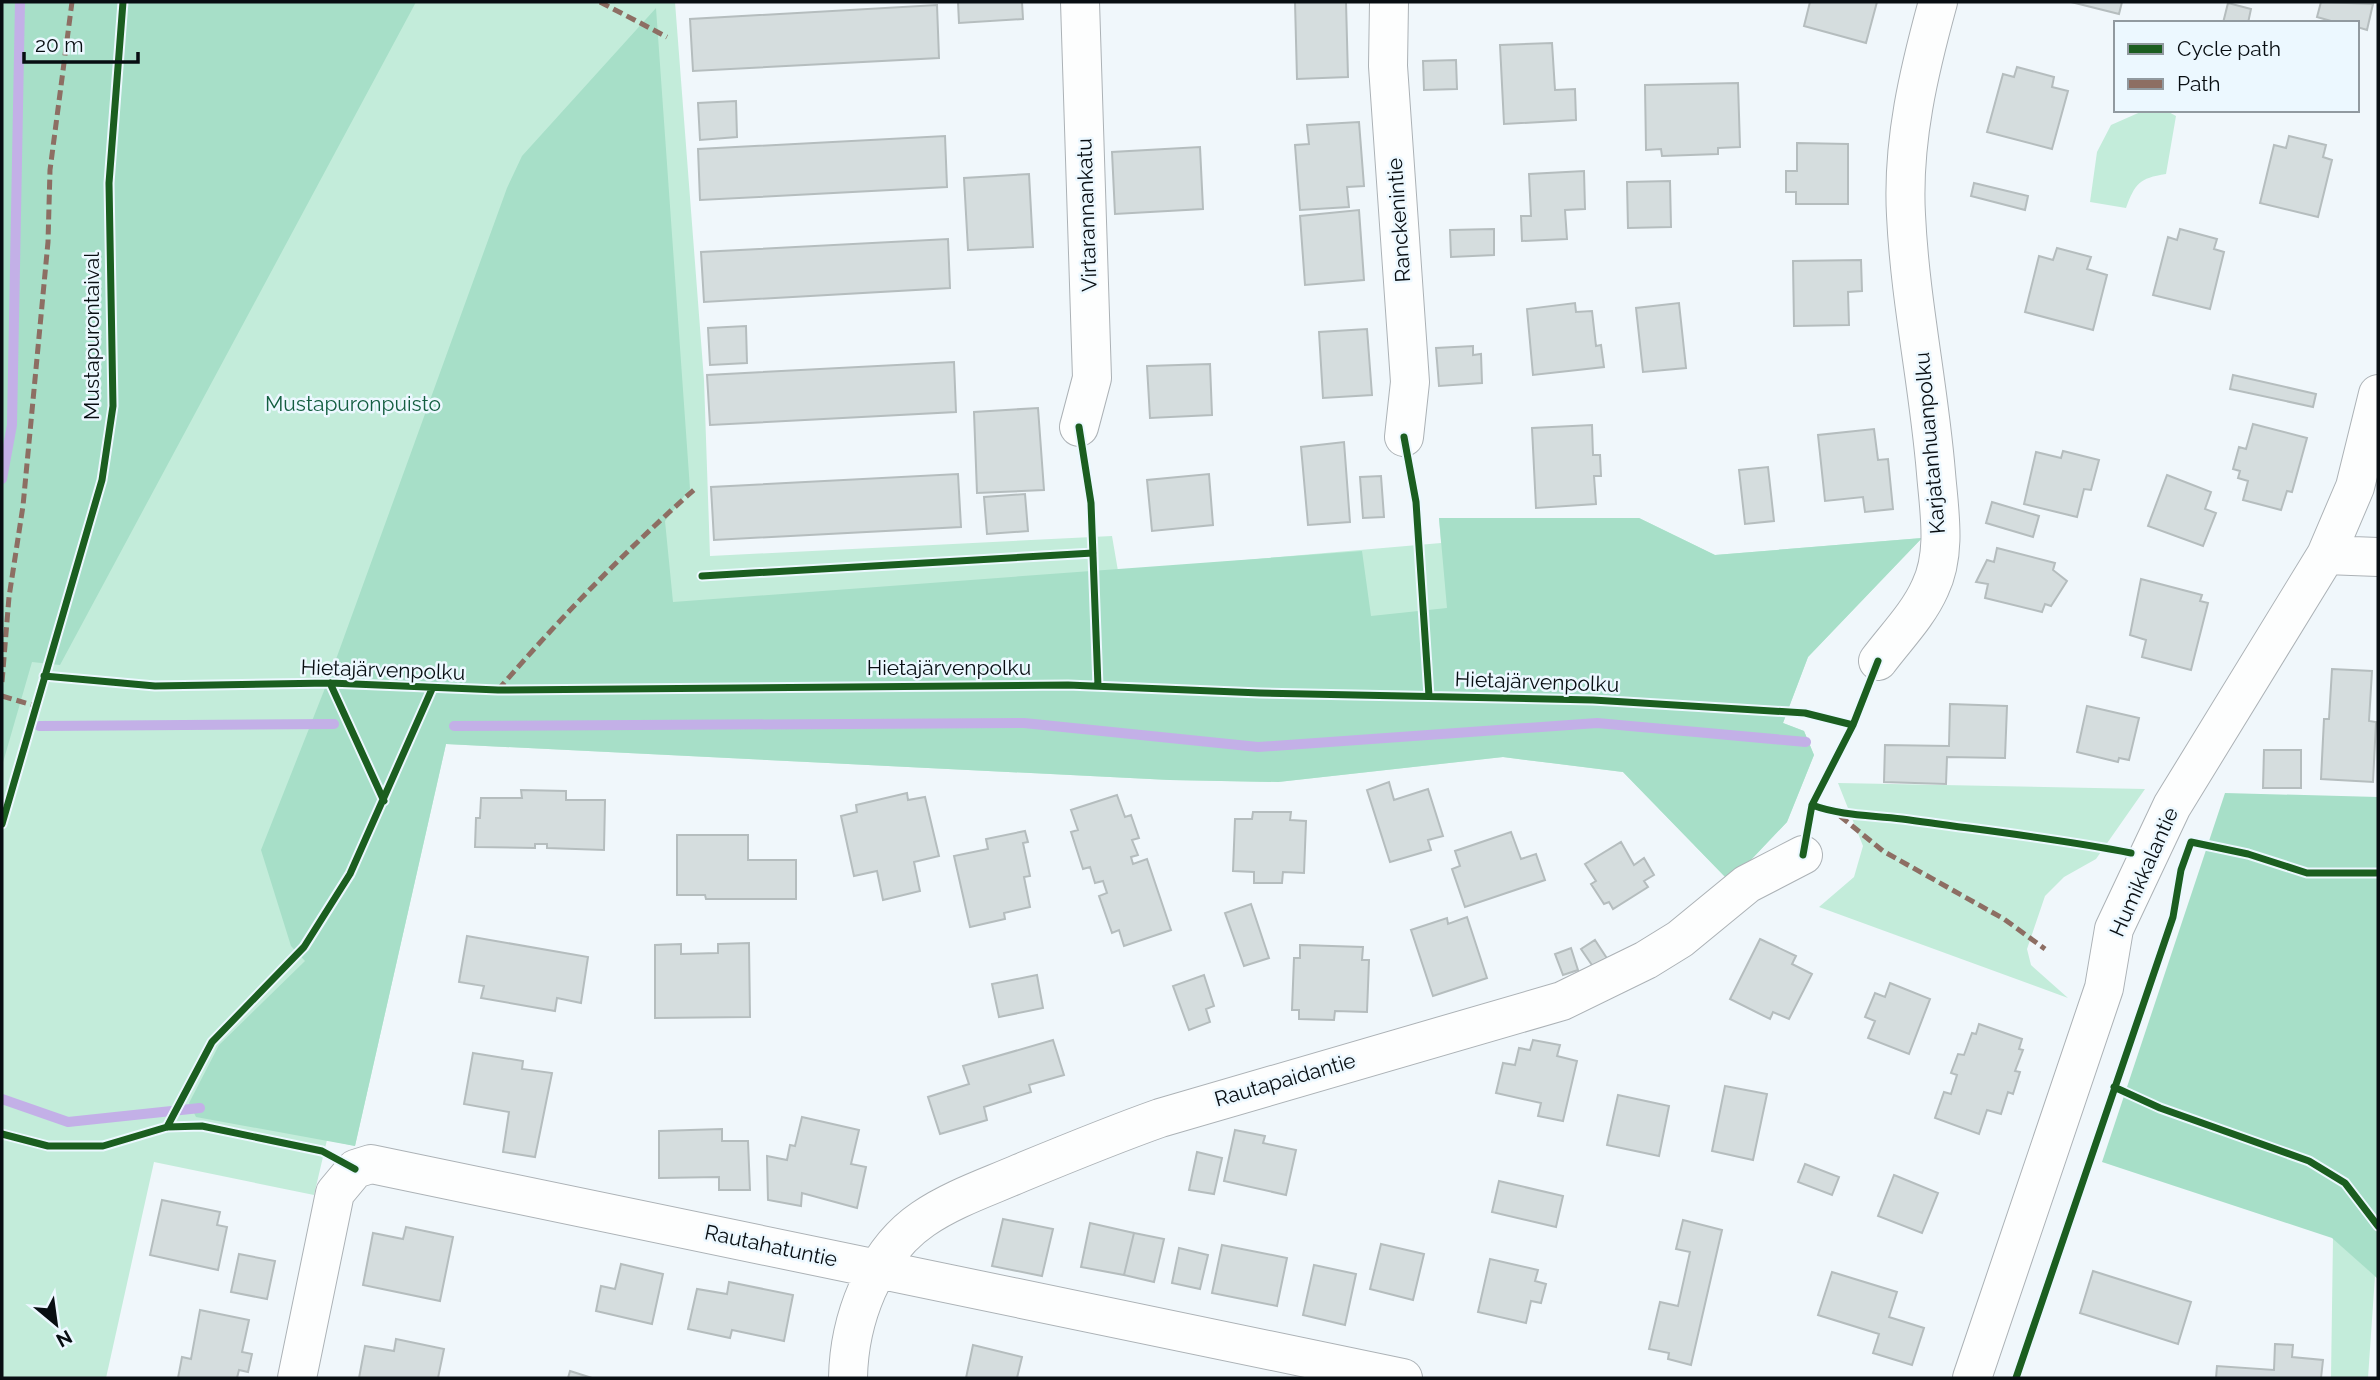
<svg xmlns="http://www.w3.org/2000/svg" width="2380" height="1380" viewBox="0 0 2380 1380" font-family="Raleway,sans-serif">
<style>
.green{fill:#c3ecda}
.forest{fill:#a7dfc8}
.lines{fill:none;stroke-linecap:round;stroke-linejoin:round}
.stream{stroke:#c3b0e7;stroke-width:10}
.building{fill:#d5ddde;stroke:#b5bdbe;stroke-width:2}
.street-casing{stroke:#acb2b6;stroke-width:40}
.street{stroke:#fdfefe;stroke-width:38}
.quiet{stroke:#8d6e63;stroke-width:5;stroke-dasharray:10 5;stroke-linecap:butt}
.cycleway-casing{stroke:#ecf8ff;stroke-width:11}
.cycleway{stroke:#1b5e20;stroke-width:7}
.labels{text-anchor:middle;stroke-width:5;stroke-linejoin:round;paint-order:stroke}
.street-label{font-size:21px;fill:#080e12;stroke:#ecf8ff}
.park-label{font-size:21px;fill:#135e40;stroke:#ecf8ff}
</style>
<rect width="100%" height="100%" fill="#f0f7fb"/>
<path class="green" d="M2 2H675L704 380 710 556 1112 536 1118 571 1441 543 1439 518H1639L1715 555 1922 538 1808 657 1783 723 1804 731 1814 755 1787 822 1730 882 1623 772 1503 757 1278 782 1170 780 446 744 355 1146 327 1140 314 1195 154 1162 106 1378H2Z
M2145 110H2165L2176 116 2166 174C2139 178 2135 184 2126 208L2090 202 2097 152 2111 125Z
M1838 783 2145 789 2096 859 2064 877 2045 896 2027 949 2031 965 2068 998 1819 907 1854 877 1863 846Z
M2333 1238 2375 1276 2368 1378H2331Z"/>
<path class="forest" d="M2 2H416L60 665 32 662 2 766Z
M656 8 690 489 665 521 673 602 1362 551 1371 616 1447 608 1439 518H1639L1715 555 1922 538 1808 657 1783 723 1804 731 1814 755 1787 822 1730 882 1623 772 1503 757 1278 782 1170 780 446 744 355 1146 196 1117 189 1103 219 1045 305 961 291 946 261 850 331 673 507 188 522 156Z
M2225 793 2378 797V1279L2332 1238 2102 1162Z"/>
<g class="lines">
<path class="stream" d="M2 479 12 425 20 2
M39 726 334 724
M454 726 1024 723 1258 747 1597 723 1806 742
M2 1099 68 1122 200 1108"/>
</g>
<path class="building" d="M958 2H1022L1023 19 959 23Z
M1295 2H1346L1348 77 1297 79Z
M1810 2H1877L1866 43 1804 26Z
M2071 2H2122L2119 14Z
M2321 2 2373 4 2367 30 2357 27V23H2338L2317 17Z
M2228 3 2251 9 2248 23H2223Z
M937 5 939 58 693 71 690 19Z
M1552 43 1555 90 1575 89 1576 120 1504 124 1500 45Z
M1456 60 1457 89 1424 90 1423 61Z
M2017 67 2054 77 2052 87 2068 91 2052 149 1987 132 2003 74 2014 77Z
M1738 83 1740 147 1718 148V154L1662 156 1661 149 1646 150 1645 85Z
M736 101 737 137 700 140 698 103Z
M1359 122 1364 186 1347 187 1349 207 1300 210 1295 145 1309 144 1307 125Z
M945 136 947 187 700 200 698 149Z
M2289 136 2326 145 2323 157 2332 160 2318 217 2260 203 2274 145 2286 148Z
M1797 143 1848 144V204H1796V192H1786V171H1797Z
M1200 147 1203 209 1115 214 1112 152Z
M1584 171 1585 209 1565 210 1567 239 1522 241 1521 216H1531L1529 174Z
M1029 174 1033 247 968 250 964 178Z
M1670 181 1671 227 1628 228 1627 182Z
M1974 183 2028 196 2025 210 1971 196Z
M1359 210 1364 280 1305 285 1300 216Z
M1494 229V255L1451 257 1450 230Z
M2180 229 2217 239 2214 249 2224 252 2210 309 2153 295 2168 237 2177 240Z
M948 239 950 288 704 302 701 252Z
M2057 248 2091 257 2087 269 2107 275 2093 330 2025 312 2039 256 2053 260Z
M1861 260 1862 291 1848 292 1849 325 1794 326 1793 261Z
M1575 303 1576 312 1592 311 1596 346 1601 345 1604 367 1533 375 1527 309Z
M1679 303 1686 368 1643 372 1636 308Z
M746 326 747 363 710 365 708 328Z
M1367 329 1372 395 1323 398 1319 332Z
M1473 346V355L1481 354 1482 383 1439 386 1436 348Z
M954 362 956 412 710 425 707 375Z
M1210 364 1212 415 1150 418 1147 366Z
M2233 375 2316 394 2313 407 2230 389Z
M1038 408 1044 490 977 493 974 412Z
M2253 424 2307 438 2292 492 2287 491 2281 510 2243 500 2248 481 2238 478 2240 471 2233 469 2239 447 2246 449Z
M1592 425 1593 455H1600L1601 476H1594L1596 504 1536 508 1532 428Z
M1874 429 1878 460 1888 459 1893 509 1865 512 1863 497 1825 501 1818 435Z
M1344 442 1350 522 1308 525 1301 447Z
M2063 451 2099 460 2091 490 2084 489 2077 517 2024 504 2036 452 2061 458Z
M1768 467 1774 521 1745 524 1739 470Z
M958 474 961 527 714 540 711 487Z
M1209 474 1213 525 1152 531 1147 480Z
M2167 475 2211 492 2205 509 2216 513 2203 546 2148 526Z
M1381 476 1384 517 1363 518 1360 477Z
M1025 494 1028 531 987 534 984 497Z
M1992 502 2039 516 2033 537 1986 523Z
M1997 548 2055 563 2053 570 2067 581 2051 606 2045 604 2042 612 1985 598 1988 584 1976 582 1987 560 1994 562Z
M2141 579 2202 595 2200 601 2208 603 2191 670 2142 657 2146 640 2130 635Z
M2332 669 2372 671 2369 721 2376 722 2373 782 2321 779 2324 719H2329Z
M1950 704 2007 706 2005 758 1947 757 1946 784 1884 782 1885 745 1949 746Z
M2087 706 2139 718 2129 760 2119 758 2118 762 2077 752Z
M2264 750H2301V788H2263Z
M1389 782 1394 800 1428 789 1443 836 1428 840 1431 850 1390 862 1367 790Z
M521 790 566 791V800H605L604 850 547 848V844H535V848L475 847 476 818H480L481 798H522Z
M907 793 908 800 925 797 939 856 914 862 920 891 883 900 877 871 854 876 841 816 857 812 856 805Z
M1117 795 1125 817 1131 815 1139 838 1132 840 1138 855 1131 857 1133 864 1147 859 1171 930 1124 946 1119 930 1112 933 1099 896 1107 893 1103 881 1095 883 1090 867 1083 869 1071 832 1078 830 1071 810Z
M1253 812H1291L1290 820 1306 821 1304 873 1283 872 1282 883H1254V872L1233 871 1235 819H1252Z
M1025 831 1028 842 1023 843 1030 876 1024 877 1030 907 1004 913 1005 919 970 927 954 856 988 849 986 839Z
M1511 832 1521 859 1536 854 1545 880 1465 907 1452 869 1460 866 1455 851Z
M677 835H748V860H796V899H706L705 895H677Z
M1621 842 1634 865 1644 858 1654 875 1644 881 1648 887 1613 909 1609 902 1604 904 1591 884 1596 881 1585 864Z
M1251 904 1269 958 1244 966 1225 913Z
M1467 917 1487 978 1433 996 1411 930 1447 918 1448 924Z
M467 936 588 957 581 1003 557 998 555 1011 481 998 484 986 459 982Z
M1760 939 1796 956 1792 964 1812 974 1789 1019 1773 1012 1770 1019 1730 999Z
M1595 940 1608 960 1594 968 1581 949Z
M749 943 750 1017 655 1018V945L681 944V954L718 953V944Z
M1300 945 1363 947 1362 960H1369L1367 1012 1335 1011 1334 1020 1299 1019V1010H1292L1294 958H1300Z
M1571 948 1578 970 1563 975 1555 954Z
M1037 975 1043 1008 999 1017 992 984Z
M1204 975 1214 1006 1206 1009 1210 1022 1189 1030 1173 986Z
M1890 983 1930 999 1909 1054 1868 1038 1875 1021 1865 1017 1875 993 1885 997Z
M1979 1024 2022 1039 2019 1049 2023 1050 2015 1071 2020 1072 2013 1094 2008 1092 2001 1114 1987 1110 1979 1134 1935 1118 1944 1092 1951 1094 1957 1075 1951 1073 1958 1054 1964 1055 1972 1033 1976 1034Z
M1053 1040 1064 1075 1029 1085 1031 1092 984 1107 987 1120 940 1134 928 1097 969 1084 963 1066Z
M1533 1040 1560 1045 1557 1056 1577 1061 1563 1121 1538 1116 1541 1103 1496 1093 1503 1063 1515 1065 1519 1048 1530 1050Z
M473 1053 523 1061 522 1069 552 1073 535 1157 503 1152 509 1112 464 1104Z
M1725 1086 1767 1094 1753 1160 1712 1151Z
M1618 1095 1669 1106 1659 1156 1607 1145Z
M802 1117 859 1130 851 1164 866 1167 857 1208 802 1193 801 1206 768 1200 767 1156 787 1160 790 1145 795 1146Z
M722 1129V1141H748L750 1190H719V1177L659 1178V1131Z
M1235 1130 1265 1136 1263 1143 1296 1150 1286 1195 1224 1181Z
M1197 1152 1222 1158 1214 1194 1189 1190Z
M1805 1164 1839 1177 1832 1195 1798 1182Z
M1894 1175 1938 1193 1922 1233 1878 1216Z
M1499 1181 1563 1196 1556 1227 1492 1212Z
M162 1200 220 1212 217 1225 227 1227 218 1270 150 1255Z
M1003 1219 1053 1229 1042 1276 992 1266Z
M1683 1220 1722 1230 1691 1365 1668 1359 1669 1353 1649 1349 1660 1302 1678 1306 1690 1252 1676 1249Z
M1090 1223 1134 1233 1124 1275 1081 1267Z
M406 1227 453 1237 440 1301 363 1285 373 1233 403 1239Z
M1134 1233 1164 1239 1154 1282 1124 1275Z
M1381 1244 1424 1254 1413 1300 1370 1289Z
M1222 1245 1287 1258 1277 1306 1212 1293Z
M1179 1248 1208 1255 1200 1289 1172 1283Z
M239 1254 275 1261 267 1299 231 1292Z
M1490 1259 1538 1270 1535 1281 1546 1284 1541 1303 1531 1301 1526 1323 1478 1312Z
M621 1264 663 1274 652 1324 596 1311 601 1286 615 1289Z
M1314 1265 1356 1274 1345 1325 1303 1315Z
M2093 1271 2191 1302 2178 1344 2080 1313Z
M1832 1272 1897 1292 1889 1317 1924 1328 1912 1365 1873 1353 1879 1334 1818 1315Z
M729 1282 793 1295 784 1341 732 1330 730 1338 688 1329 697 1289 727 1294Z
M200 1310 249 1320 242 1352 252 1354 248 1372 239 1370 237 1378H178L182 1357 191 1359Z
M396 1339 444 1349 438 1378H359L365 1346 394 1351Z
M2275 1344 2293 1345 2292 1357 2323 1360 2321 1378H2216L2217 1366 2274 1370Z
M973 1345 1022 1357 1017 1378H966Z
M570 1371 592 1378H568Z"/>
<g class="lines">
<defs>
<path id="street" d="M1389 2 1388 66 1410 382 1404 437
M1079 427 1092 378 1080 2
M2326 555 2378 557
M1878 661C1896 637 1918 615 1930 588 1947 553 1939 510 1936 473 1929 387 1910 301 1906 215 1902 142 1919 71 1938 2
M297 1378 335 1193 355 1169 371 1164 1403 1378
M848 1378C849 1321 873 1253 923 1219 952 1199 988 1187 1020 1173 1066 1154 1112 1135 1160 1118L1562 1001 1646 960 1680 939 1747 884 1803 855
M1972 1378 2104 988 2114 929 2172 806 2326 555 2355 487 2378 394"/>
</defs>
<use href="#street" class="street-casing"/>
<use href="#street" class="street"/>
<path class="quiet" d="M600 2 667 37
M2 682 9 597 23 506 48 242 50 170 72 2
M498 690C560 618 625 551 696 488
M2 696 36 706
M1840 816 1883 851 2004 919 2045 949"/>
<defs>
<path id="cycleway" d="M1079 427 1091 503 1098 686
M1404 437 1416 502 1429 696
M702 576 1093 553
M44 676 155 686 330 683 498 690 1068 685 1260 693 1593 700 1805 713 1853 725
M330 683 384 801
M1812 805C1842 816 1870 815 1902 819 1979 830 2055 838 2131 853
M2 824 102 480 113 406 109 183 123 2
M1803 855 1812 805 1853 725 1878 661
M2114 1087 2160 1108 2309 1161 2345 1183 2378 1226
M167 1127 212 1042 304 947 350 874 432 689
M2 1134 48 1146H103L167 1127 202 1126 322 1151 355 1169
M2016 1378 2173 917 2181 870 2191 842 2248 854 2307 873H2378"/>
</defs>
<use href="#cycleway" class="cycleway-casing"/>
<use href="#cycleway" class="cycleway"/>
</g>
<g class="labels">
<g class="street-label">
<text transform="translate(1087 215) rotate(-92)" y="7">Virtarannankatu</text>
<text transform="translate(1399 220) rotate(-94)" y="7">Ranckenintie</text>
<text transform="translate(92 336) rotate(-90)" y="7">Mustapurontaival</text>
<text transform="translate(1930 443) rotate(-95)" y="7">Karjatanhuanpolku</text>
<text x="949" y="675">Hietajärvenpolku</text>
<text transform="translate(383 670) rotate(2)" y="7">Hietajärvenpolku</text>
<text transform="translate(1537 682) rotate(2)" y="7">Hietajärvenpolku</text>
<text transform="translate(2144 872) rotate(-66)" y="7">Humikkalantie</text>
<text transform="translate(1285 1080) rotate(-16)" y="7">Rautapaidantie</text>
<text transform="translate(771 1246) rotate(12)" y="7">Rautahatuntie</text>
</g>
<g class="park-label">
<text x="353" y="411">Mustapuronpuisto</text>
</g>
</g>
<rect width="2380" height="1380" fill="none" stroke="#080e12" stroke-width="7"/>
<rect x="2114" y="21" width="245" height="91" fill="#ecf8ff" stroke="#919aa0" stroke-width="2"/>
<rect x="2128" y="44" width="35" height="10" fill="#1b5e20" stroke="#919aa0" stroke-width="2"/>
<text x="2177" y="56" font-size="21" fill="#080e12">Cycle path</text>
<rect x="2128" y="79" width="35" height="10" fill="#8d6e63" stroke="#919aa0" stroke-width="2"/>
<text x="2177" y="91" font-size="21" fill="#080e12">Path</text>
<g transform="translate(56 1324) rotate(151)" stroke="#ecf8ff" stroke-width="5" paint-order="stroke">
<path d="M0-5L12 26L0 18L-12 26Z" fill="#080e12"/>
<text y="-10" font-size="19" font-weight="bold" text-anchor="middle" fill="#080e12">N</text>
</g>
<path d="M24 52v10h114v-10" fill="none" stroke="#080e12" stroke-width="3.5"/>
<text x="35" y="52" font-size="21" fill="#080e12" stroke="#ecf8ff" stroke-width="5" paint-order="stroke">20 m</text>
</svg>
